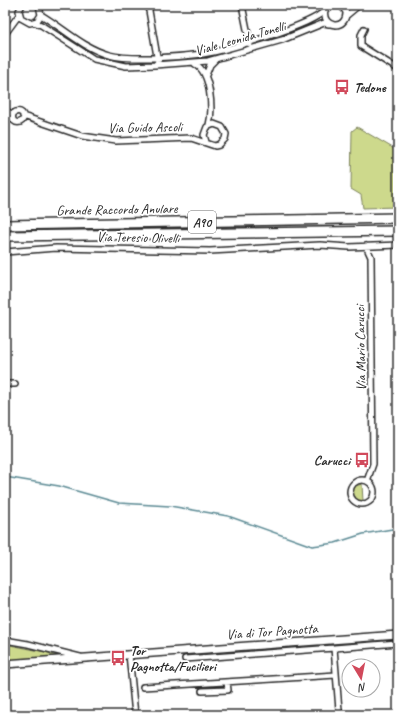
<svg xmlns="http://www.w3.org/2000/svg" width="403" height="720" viewBox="0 0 403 720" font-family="Caveat,sans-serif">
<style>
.green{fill:#cdd98c;stroke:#7c825c}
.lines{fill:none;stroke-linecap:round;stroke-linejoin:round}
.stream{stroke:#5a8993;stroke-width:1.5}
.street-casing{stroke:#2b2b2b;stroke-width:8}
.secondary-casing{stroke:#2b2b2b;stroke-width:10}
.highway-casing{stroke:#2b2b2b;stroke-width:12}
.street{stroke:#fff;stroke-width:5}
.secondary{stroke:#fff;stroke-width:7}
.highway{stroke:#fff;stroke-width:9}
.labels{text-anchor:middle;stroke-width:3.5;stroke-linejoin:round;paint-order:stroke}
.shield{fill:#fff;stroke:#6b6b6b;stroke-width:1}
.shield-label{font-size:13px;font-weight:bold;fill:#2b2b2b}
.street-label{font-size:14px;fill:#2b2b2b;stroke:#fff}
.poi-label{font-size:14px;font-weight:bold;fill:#2b2b2b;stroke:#fff;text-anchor:start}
</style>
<rect width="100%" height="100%" fill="#fff"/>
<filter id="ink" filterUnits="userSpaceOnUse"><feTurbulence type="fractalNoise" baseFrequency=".025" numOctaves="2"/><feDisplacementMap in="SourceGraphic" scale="8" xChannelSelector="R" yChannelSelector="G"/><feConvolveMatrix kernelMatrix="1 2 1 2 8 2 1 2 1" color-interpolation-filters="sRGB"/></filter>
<g filter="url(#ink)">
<path class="green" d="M357 127 398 151V207L363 208 361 195 351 189 352 131Z
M362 484 363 501C357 501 355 499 353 494L355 486Z
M5 644 45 652 57 656 5 661Z"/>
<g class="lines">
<path class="stream" d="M5 477 59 486 119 503 170 506 228 516 312 546 335 543 363 534 398 528"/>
<defs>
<path id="street" d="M22 5 19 11 21 18 30 23 37 21 41 15 39 5
M242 5 250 44
M331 5 325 10C321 28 347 31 346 12L341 5
M41 15C63 28 83 48 109 55 132 61 179 57 203 54 225 51 313 25 325 10
M347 15 359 5
M34 22 41 25 94 59 126 66 155 65 158 62 148 5
M364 29 361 35V46L398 69
M5 34 19 15
M195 64C211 72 213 109 209 125
M155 65 208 61 282 40 324 23 329 24
M206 75 210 65 215 60
M5 111 13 114
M12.5 117a5.5 5.5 0 1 1 11 0a5.5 5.5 0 1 1-11 0Z
M23 116 82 136 116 141 191 138 215 146 219 145 225 139 226 134 222 127 214 124 207 127 204 135 206 142
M366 246 371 257 373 464 367 481
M5 252 56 248 210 251 320 245 349 247 398 245
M5 384H15
M350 492a12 12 0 1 1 24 0a12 12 0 1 1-24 0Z
M5 640 28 644 80 657
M129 654 135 715
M185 659 334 648
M143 687 336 675
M202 691 228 690 227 682
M339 710 334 648 398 643"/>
<path id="secondary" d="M5 664 398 635"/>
<path id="highway" d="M5 225 398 218
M5 236 398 231"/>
</defs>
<use href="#street" class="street-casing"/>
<use href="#secondary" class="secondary-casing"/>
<use href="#highway" class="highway-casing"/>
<use href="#street" class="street"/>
<use href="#secondary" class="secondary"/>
<use href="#highway" class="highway"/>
</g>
</g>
<defs>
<symbol id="bus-bare" viewBox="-9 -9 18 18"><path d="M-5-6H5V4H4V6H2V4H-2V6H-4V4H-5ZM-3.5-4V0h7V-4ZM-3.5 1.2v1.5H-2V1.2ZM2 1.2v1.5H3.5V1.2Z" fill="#d1495b" stroke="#fff" stroke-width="2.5" paint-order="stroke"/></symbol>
</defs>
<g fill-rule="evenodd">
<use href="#bus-bare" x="331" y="76" width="22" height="22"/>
<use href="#bus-bare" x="351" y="449" width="22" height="22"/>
<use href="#bus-bare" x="107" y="647" width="22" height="22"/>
</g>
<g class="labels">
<rect class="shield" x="188" y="211" width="28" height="22" rx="3"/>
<g class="shield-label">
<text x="202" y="227">A90</text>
</g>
<g class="street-label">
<text transform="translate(240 38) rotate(-16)" y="5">Viale Leonida Tonelli</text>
<text transform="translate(145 127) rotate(-1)" y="5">Via Guido Ascoli</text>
<text transform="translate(117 209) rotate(-1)" y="5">Grande Raccordo Anulare</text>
<text transform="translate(138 237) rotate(1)" y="5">Via Teresio Olivelli</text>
<text transform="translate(360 348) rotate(-91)" y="5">Via Mario Carucci</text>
<text transform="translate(272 631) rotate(-4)" y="5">Via di Tor Pagnotta</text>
</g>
<g class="poi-label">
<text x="354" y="92">Tedone</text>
<text x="350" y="465" text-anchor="end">Carucci</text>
<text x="130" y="655">Tor<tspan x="130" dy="16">Pagnotta/Fucilieri</tspan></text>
</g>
</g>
<rect width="403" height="720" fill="none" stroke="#fff" stroke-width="20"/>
<rect x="10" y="10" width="383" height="700" fill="none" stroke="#2b2b2b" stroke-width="1.5" filter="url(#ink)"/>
<g transform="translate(361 678) rotate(170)"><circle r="19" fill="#ffffff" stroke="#aaaaaa"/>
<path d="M0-3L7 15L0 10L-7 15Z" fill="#d1495b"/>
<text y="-6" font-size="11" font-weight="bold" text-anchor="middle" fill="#2b2b2b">N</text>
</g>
</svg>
